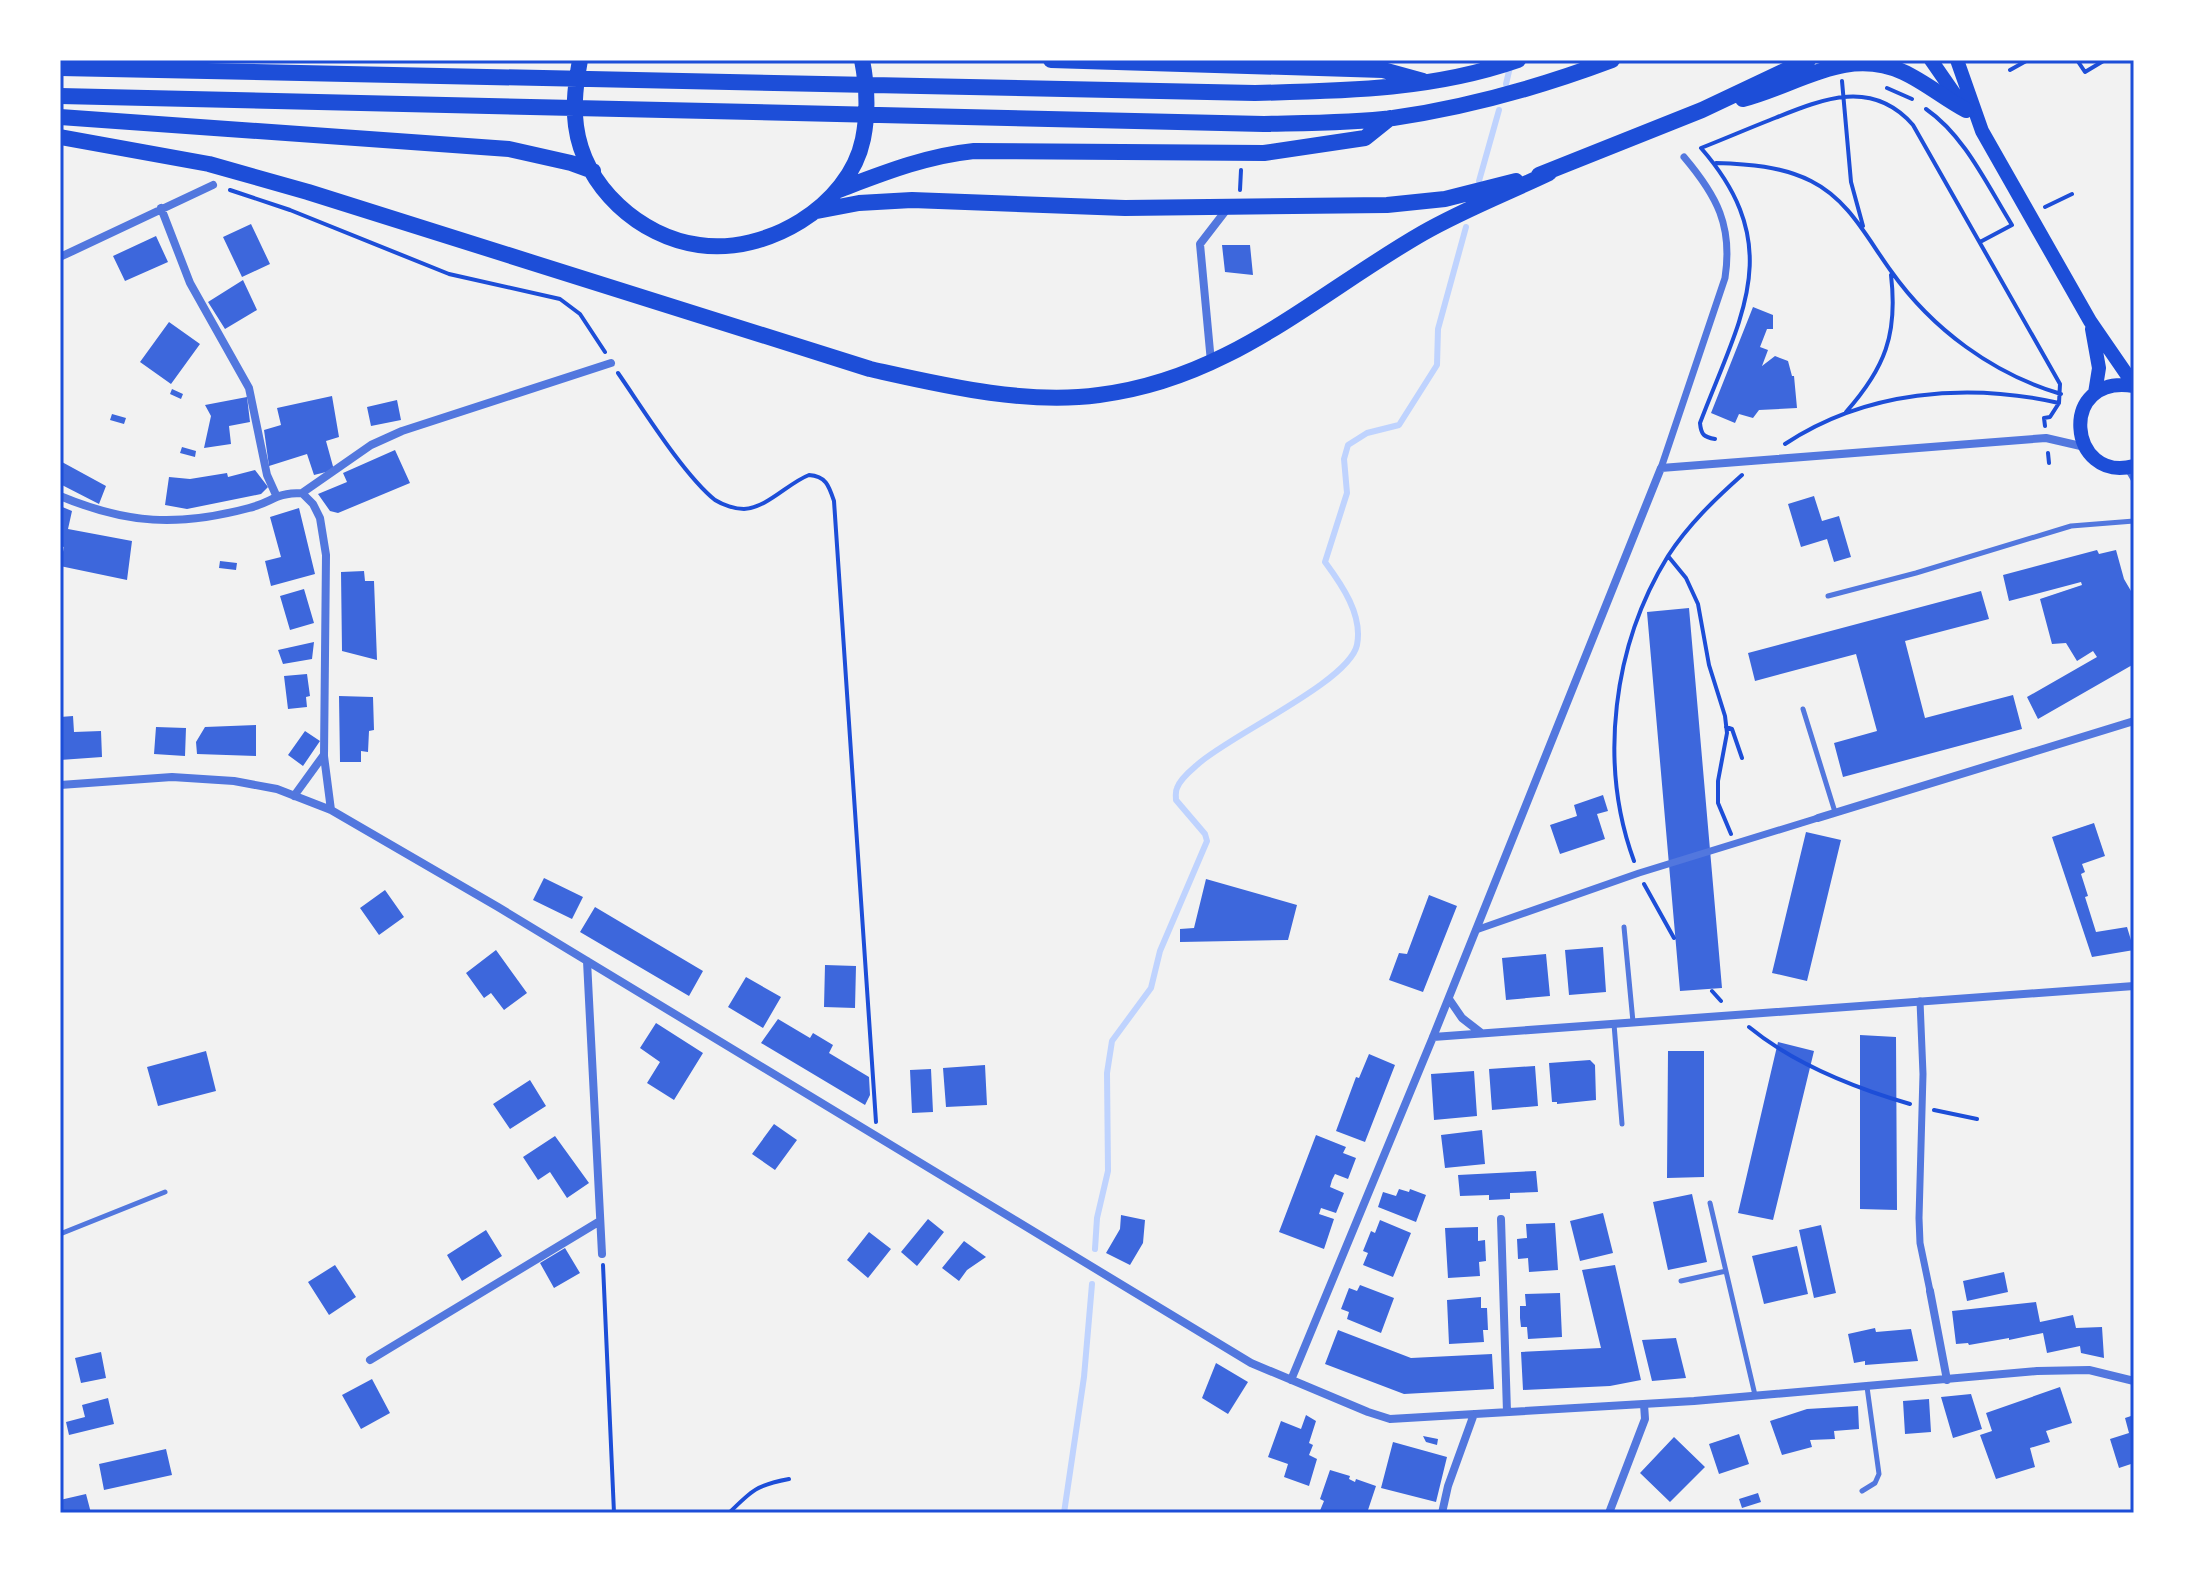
<svg xmlns="http://www.w3.org/2000/svg" width="2194" height="1573" viewBox="0 0 2194 1573" font-family="Helvetica,sans-serif">
<style>
.lines{fill:none;stroke-linecap:round;stroke-linejoin:round}
.stream{stroke:#bfd3fe;stroke-width:6}
.building{fill:#3d67dc}
.path{stroke:#1d4ed8;stroke-width:4}
.service{stroke:#5277de;stroke-width:5}
.pedestrian{stroke:#5277de;stroke-width:7}
.minor{stroke:#5277de;stroke-width:8}
.primary{stroke:#1d4ed8;stroke-width:14}
.trunk{stroke:#1d4ed8;stroke-width:16}
.neatline{fill:none;stroke:#1d4ed8;stroke-width:3}
</style>
<rect width="100%" height="100%" fill="#f2f2f2"/>
<g class="lines">
<path class="stream" d="M1506 84 1510 67
M1479 181 1499 110
M1095 1249 1097 1218 1108 1171 1107 1073 1112 1041 1151 988 1160 951 1207 841 1205 834 1176 800C1176 796 1175 792 1177 788 1180 779 1190 771 1197 765 1228 736 1349 682 1357 645 1363 615 1342 585 1325 562L1347 493 1344 459 1348 445 1367 433 1399 425 1437 365 1438 329 1466 227
M1064 1513 1084 1377 1092 1284"/>
</g>
<path class="building" d="M251 224 270 264 242 277 223 237Z
M156 236 168 262 125 281 113 256Z
M1222 245H1250L1253 275 1225 272Z
M243 280 257 310 225 329 208 302Z
M1753 307 1773 315V329H1767L1760 347 1768 350 1762 366 1775 356 1788 361 1792 376H1794L1797 408 1759 410 1753 418 1739 414 1735 423 1711 413Z
M169 322 200 344 171 384 140 362Z
M172 389 183 394 181 399 170 394Z
M332 396 339 437 326 441 334 470 314 475 307 454 269 466 264 430 281 425 277 408Z
M247 397 250 422 229 426 231 444 204 448 211 416 205 405Z
M397 400 401 420 371 426 367 407Z
M112 414 126 418 124 424 110 420Z
M182 447 196 451 195 457 180 453Z
M395 450 410 483 338 513 330 511 318 494 347 482 343 473Z
M62 462 106 486 99 504 60 484Z
M255 470 268 487 261 494 187 509 165 505 169 477 190 479 227 473 228 477Z
M1814 496 1822 521 1839 516 1851 557 1834 562 1827 539 1801 547 1788 504Z
M60 506 72 511 68 529 132 541 127 580 60 566 64 547 60 546Z
M299 508 315 574 271 586 265 561 281 557 270 517Z
M2097 550 2099 554 2116 550 2124 579 2131 591 2134 590V664L2038 719 2027 697 2097 657 2093 651 2077 661 2066 643 2052 644 2040 599 2082 585 2081 582 2009 601 2003 575Z
M220 561 237 563 236 570 219 568Z
M364 571 365 581H374L377 660 342 651 341 572Z
M304 589 314 623 290 630 280 596Z
M1981 591 1989 619 1905 641 1925 718 2013 695 2022 729 1843 777 1834 743 1877 731 1856 654 1755 681 1748 653Z
M1689 608 1722 988 1680 991 1647 612Z
M314 642 312 659 283 664 278 650Z
M307 674 310 696 306 697 307 707 288 709 284 676Z
M339 696 373 697 374 730 369 731 368 752 361 751V762H340Z
M73 716 74 732 101 731 102 757 60 760V717Z
M256 725V756L197 754 196 742 205 727Z
M156 727 186 728 185 756 154 754Z
M305 731 320 741 303 766 288 755Z
M1603 795 1608 811 1597 814 1605 839 1560 854 1550 825 1577 816 1574 805Z
M2094 823 2105 856 2082 864 2085 872 2081 874 2088 896 2085 897 2096 932 2127 927 2134 950 2092 957 2052 837Z
M1806 832 1841 840 1807 981 1772 973Z
M544 878 583 897 572 919 533 900Z
M1206 879 1297 905 1288 940 1180 942V929L1194 928Z
M385 890 404 917 379 935 360 908Z
M1429 895 1457 906 1423 992 1389 980 1399 953 1407 954Z
M595 907 703 971 689 996 580 932Z
M1603 947 1606 992 1569 995 1565 950Z
M496 950 527 993 504 1010 491 993 484 998 466 973Z
M1546 954 1550 996 1506 1000 1502 958Z
M825 965 856 966 855 1008 824 1007Z
M746 977 781 997 763 1028 728 1007Z
M778 1019 810 1038 813 1033 833 1045 829 1053 869 1077 870 1095 865 1105 761 1043Z
M656 1023 703 1053 674 1100 647 1083 660 1062 640 1048Z
M1860 1035 1896 1037 1897 1210 1860 1209Z
M1778 1042 1814 1051 1773 1220 1738 1213Z
M206 1051 216 1091 158 1106 147 1067Z
M1668 1051H1704V1177L1667 1178Z
M1369 1054 1395 1065 1365 1142 1336 1131 1356 1077 1359 1078Z
M1590 1060 1595 1065 1596 1100 1557 1104V1102H1552L1549 1063Z
M985 1065 987 1105 946 1107 943 1068Z
M1535 1066 1538 1106 1492 1110 1489 1069Z
M931 1069 933 1112 912 1113 910 1070Z
M1474 1071 1477 1116 1434 1120 1431 1074Z
M530 1080 546 1106 510 1129 493 1104Z
M774 1124 797 1140 775 1170 752 1154Z
M1482 1130 1485 1164 1445 1168 1441 1135Z
M1316 1135 1346 1147 1343 1153 1356 1158 1348 1179 1335 1174 1332 1180 1330 1187 1344 1193 1336 1213 1321 1208 1319 1214 1334 1219 1324 1249 1279 1232Z
M555 1136 589 1183 567 1198 550 1172 538 1180 523 1157Z
M1536 1171 1538 1192 1510 1193V1199L1489 1200V1195L1460 1196 1458 1175Z
M1399 1189 1409 1192 1410 1189 1426 1195 1416 1222 1378 1207 1383 1192 1396 1196Z
M1692 1194 1707 1262 1668 1270 1653 1202Z
M1603 1213 1613 1253 1580 1261 1570 1221Z
M1121 1215 1145 1220 1143 1243 1130 1265 1106 1253 1120 1229Z
M928 1219 944 1232 917 1266 901 1252Z
M1380 1220 1411 1233 1393 1277 1363 1265 1368 1253 1363 1251 1371 1231 1375 1233Z
M1555 1223 1558 1270 1529 1272 1528 1258 1518 1259 1517 1239 1527 1238 1526 1224Z
M1821 1225 1836 1293 1814 1298 1799 1230Z
M1478 1227V1241L1485 1240 1486 1261 1479 1262 1480 1276 1448 1278 1445 1228Z
M486 1230 502 1256 462 1281 447 1255Z
M869 1232 891 1249 868 1278 847 1260Z
M964 1241 986 1257 967 1270 959 1281 942 1268Z
M1797 1246 1808 1294 1764 1304 1752 1256Z
M565 1248 580 1273 554 1288 540 1263Z
M335 1265 356 1297 329 1315 308 1282Z
M1615 1265 1641 1380 1610 1386 1523 1390 1521 1352 1601 1348 1582 1270Z
M2004 1272 2008 1292 1967 1301 1963 1281Z
M1360 1285 1394 1298 1381 1333 1347 1319 1349 1312 1341 1309 1349 1288 1357 1291Z
M1560 1293 1562 1337 1528 1339 1527 1327H1521L1520 1318V1306H1526L1525 1294Z
M1481 1297V1308H1487L1488 1330H1483L1484 1342 1449 1344 1447 1300Z
M2036 1302 2040 1322 2073 1315 2076 1328 2102 1327 2104 1358 2081 1353 2080 1346 2047 1353 2043 1333 2009 1340V1338L1969 1345 1968 1343 1956 1344 1952 1311Z
M1875 1328 1876 1332 1911 1329 1918 1361 1865 1365V1361L1854 1363 1848 1334Z
M1338 1330 1411 1358 1492 1354 1494 1389 1404 1394 1325 1364Z
M1676 1338 1686 1378 1652 1381 1642 1340Z
M101 1352 106 1378 81 1383 75 1358Z
M1216 1363 1248 1382 1228 1414 1202 1398Z
M372 1379 390 1413 361 1429 342 1395Z
M2060 1387 2072 1423 2046 1431 2050 1442 2030 1448 2035 1467 1996 1479 1980 1435 1992 1431 1986 1413Z
M1971 1394 1982 1429 1953 1438 1941 1397Z
M108 1398 114 1424 69 1435 66 1422 85 1417 82 1405Z
M1929 1399 1931 1432 1905 1434 1903 1401Z
M1858 1406 1859 1429 1834 1431 1835 1439 1810 1440 1812 1447 1782 1455 1770 1421 1807 1409Z
M1306 1415 1316 1421 1309 1443 1313 1445 1309 1455 1317 1459 1309 1486 1284 1477 1288 1464 1268 1457 1281 1421 1301 1429Z
M2134 1415V1463L2119 1468 2110 1439 2129 1433 2125 1418Z
M1739 1434 1749 1464 1719 1474 1709 1444Z
M1423 1436 1438 1439 1437 1445 1426 1442Z
M1674 1437 1705 1467 1670 1502 1640 1473Z
M1393 1442 1447 1457 1436 1502 1381 1488Z
M166 1449 172 1475 104 1490 99 1464Z
M1330 1470 1350 1476 1349 1479 1355 1482 1356 1479 1376 1486 1367 1513H1319L1324 1501 1320 1499Z
M1758 1493 1761 1502 1742 1508 1739 1499Z
M86 1494 91 1513H60V1500Z"/>
<g class="lines">
<path class="path" d="M2039 60H2051
M2077 60 2085 72 2105 60
M2010 70 2028 60
M1842 81 1851 182 1863 226
M1887 88 1912 99
M1926 109C1965 136 1987 185 2012 225L1980 242
M1716 163C1748 164 1781 166 1811 181 1849 200 1867 238 1891 271 1932 329 1993 374 2061 394
M230 190 290 210 449 274 560 299 580 314 605 352
M1240 190 1241 170
M2045 207 2072 194
M618 373C643 409 683 474 715 500 723 505 735 509 744 509 767 508 788 483 809 475 826 476 829 486 834 501L876 1122
M1846 412C1885 368 1898 334 1891 275
M1715 439C1704 437 1701 435 1700 423 1740 317 1788 248 1701 148 1724 139 1747 129 1770 120 1820 100 1871 77 1913 125L2060 384 2059 403 2050 417 2044 418 2045 426
M1785 444C1865 391 1966 382 2059 403
M2048 453 2049 463
M1668 556 1686 578 1698 604 1709 665 1725 716 1727 733 1718 781V803L1731 834
M1726 727 1732 729 1742 758
M1634 861C1598 763 1613 645 1668 556 1688 525 1715 499 1742 475
M1644 884 1674 938
M1712 991 1721 1001
M1749 1027C1794 1064 1855 1088 1910 1104
M1934 1110 1977 1119
M603 1265 614 1513
M729 1513C752 1490 757 1485 789 1479"/>
<path class="service" d="M2127 469 2134 481
M1828 596 1916 573 2071 526 2134 521
M1803 709 1835 812
M1624 927 1633 1022
M1614 1024 1622 1124
M1710 1203 1755 1395
M60 1234 165 1192
M1681 1281 1726 1271
M1862 1491 1875 1483 1879 1474 1867 1387"/>
<path class="pedestrian" d="M1661 468 1725 278C1733 226 1717 196 1684 157
M1476 930 1639 873 1818 818
M1920 1001 1923 1074 1919 1218 1920 1243 1930 1291"/>
<path class="minor" d="M161 208 190 283 249 388 267 475 276 495
M60 257 213 185
M1211 362 1200 244 1227 209
M302 493 371 445 402 431 611 363
M60 496C127 524 178 527 249 508 273 502 274 493 302 493L313 504 320 518 326 555 324 756 331 810
M60 785 172 777 234 781 277 789 331 810 498 907 1251 1363 1368 1412 1390 1419 1694 1401 2037 1371 2089 1370 2134 1381
M294 796 323 756
M1818 818 2134 721
M587 961 602 1254
M1449 999 1462 1018 1480 1032
M1433 1037 2134 986
M1501 1219 1507 1412
M1930 1291 1947 1380
M370 1360 600 1221
M1291 1380 1433 1037 1661 468 2046 438 2085 447
M1442 1513 1448 1486 1474 1414
M1609 1513 1645 1419 1644 1404"/>
<path class="primary" d="M1931 60 1965 109
M1957 60 1982 131 2090 321 2134 385
M2092 329 2099 368 2095 393
M2134 386C2057 373 2068 484 2134 466"/>
<path class="trunk" d="M580 60C576 83 573 103 576 126 584 187 640 237 699 245 765 255 849 207 863 139 868 114 867 85 862 60
M1051 60 1383 70 1423 81
M60 68 1255 93C1344 91 1432 90 1518 60
M60 96 1264 124C1307 123 1351 123 1393 118 1469 107 1540 87 1612 60
M1743 99C1798 85 1846 46 1903 72 1925 82 1945 99 1966 110
M60 117 509 149 571 163 593 171
M60 137 209 164 308 192 870 369C942 385 1024 405 1099 395 1229 379 1315 295 1423 233 1463 210 1507 193 1549 173
M1539 175 1702 110 1808 60
M836 191C881 174 925 156 974 151L1264 153 1365 138 1390 118
M817 211 859 203 912 200 1125 208 1387 205 1445 199 1516 181"/>
</g>
<rect width="2194" height="1573" fill="none" stroke="#ffffff" stroke-width="124"/>
<rect x="62" y="62" width="2070" height="1449" class="neatline"/>
</svg>
